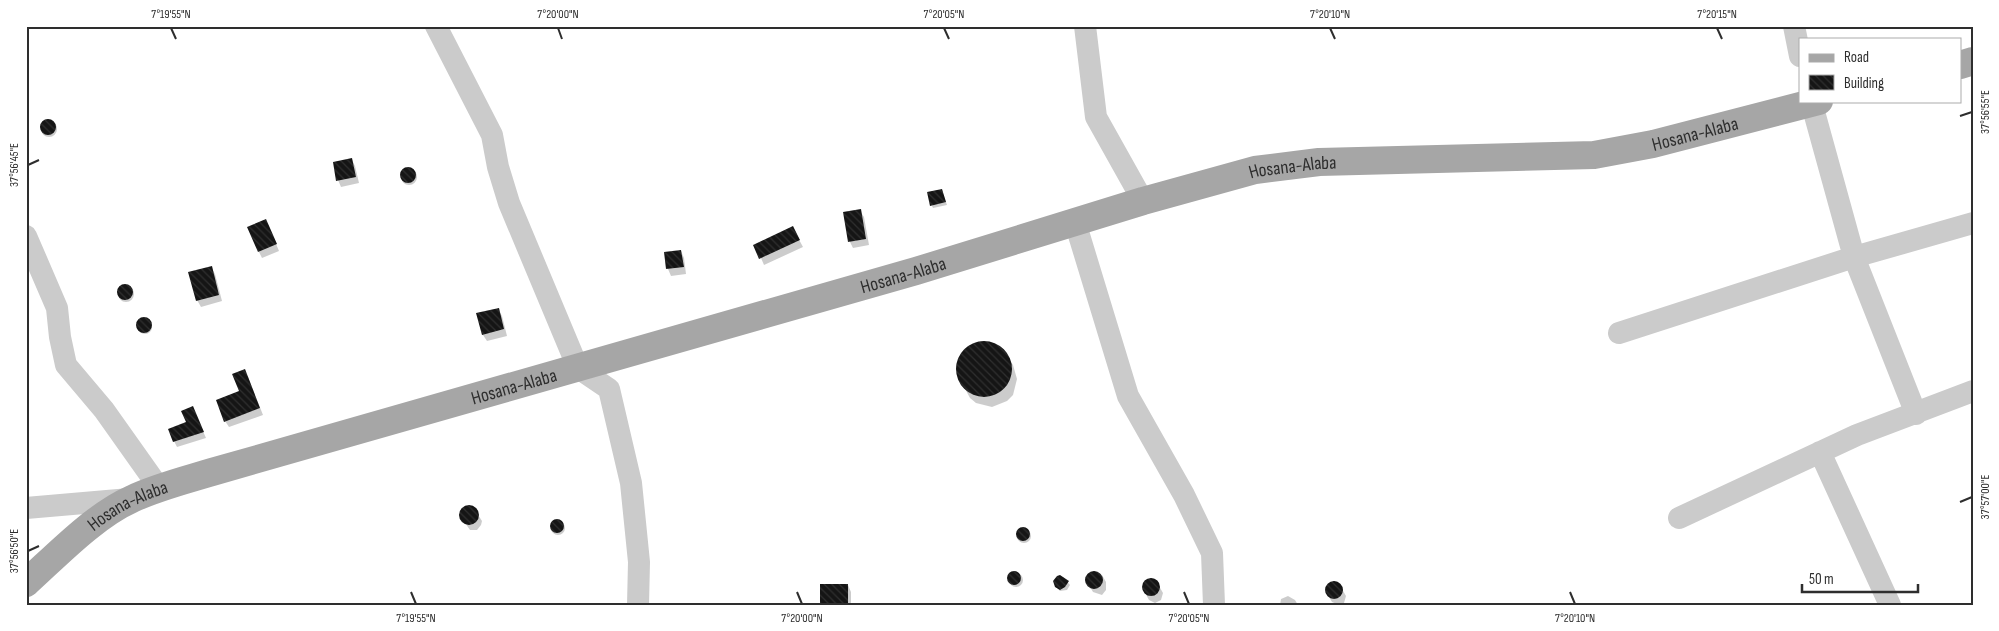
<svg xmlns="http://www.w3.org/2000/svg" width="1999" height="631" viewBox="0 0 1999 631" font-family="'Sofia Sans Condensed',sans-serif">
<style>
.shadow{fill:#0003}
.building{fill:url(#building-back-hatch)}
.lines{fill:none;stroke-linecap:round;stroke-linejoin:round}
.minor{stroke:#cbcbcb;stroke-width:22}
.major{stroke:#a6a6a6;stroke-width:28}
.ticks{fill:none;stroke:#2e2e2e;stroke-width:2}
.labels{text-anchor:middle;stroke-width:5;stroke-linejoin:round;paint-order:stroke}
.street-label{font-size:19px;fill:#2e2e2e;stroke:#fff}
.neatline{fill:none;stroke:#2e2e2e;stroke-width:2}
.ticks-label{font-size:12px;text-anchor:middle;fill:#2e2e2e}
</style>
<defs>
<pattern id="building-back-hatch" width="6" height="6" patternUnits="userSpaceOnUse" patternTransform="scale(1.25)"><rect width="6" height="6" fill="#151515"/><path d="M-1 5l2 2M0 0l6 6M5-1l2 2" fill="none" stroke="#2f2f2f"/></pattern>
</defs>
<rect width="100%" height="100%" fill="#fff"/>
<path class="shadow" d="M41 129a8 8 0 1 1 16 0a8 8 0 1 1-16 0Z
M352 160 355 166 359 183 341 187 338 180Z
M401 177a8 8 0 1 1 16 0a8 8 0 1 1-16 0Z
M942 190 947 205 933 208 932 206Z
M860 211 864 217 869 245 853 248 850 242 845 213Z
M269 227 279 251 262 258 259 252Z
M796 234 803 247 764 265 761 258Z
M681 251 684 258 686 274 671 276 668 269 665 253Z
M211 267 215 274 222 301 201 307 197 300Z
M118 294a8 8 0 1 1 16 0a8 8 0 1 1-16 0Z
M498 309 502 316 507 336 487 341 483 335Z
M138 327a7 7 0 1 1 14 0a7 7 0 1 1-14 0Z
M981 342H988L1002 349 1013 365 1017 379 1013 395 1007 401 992 407 976 403 970 398 957 374 958 360 967 348Z
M248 377 263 415 229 427 225 421Z
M195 413 206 438 177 447 174 441Z
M469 506 473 507 482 521 481 525 477 530H470L461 517 462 510Z
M551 528a7 7 0 1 1 14 0a7 7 0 1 1-14 0Z
M1017 536a7 7 0 1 1 14 0a7 7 0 1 1-14 0Z
M1095 571 1102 575 1106 582V590L1102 595 1093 592 1086 580 1088 575Z
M1009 580a7 7 0 1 1 14 0a7 7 0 1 1-14 0Z
M1063 577 1070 585 1067 590 1060 591 1056 587Z
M1151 578 1155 579 1163 593 1161 600 1155 603 1149 600 1143 589 1144 582Z
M1334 581 1338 582 1346 596 1344 603 1339 605 1332 602 1326 592 1328 585Z
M848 585 851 592V605H823L822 603Z
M1288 596 1295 600 1298 605H1280L1281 599Z"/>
<path class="building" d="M40 127a8 8 0 1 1 16 0a8 8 0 1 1-16 0Z
M352 158 356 177 336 181 333 162Z
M400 175a8 8 0 1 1 16 0a8 8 0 1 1-16 0Z
M942 189 946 202 930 206 927 192Z
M861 209 866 239 848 242 843 212Z
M266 219 277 244 258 252 247 227Z
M793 226 800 240 759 259 753 245Z
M681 250 684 267 666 269 664 252Z
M212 266 219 295 196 301 188 272Z
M117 292a8 8 0 1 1 16 0a8 8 0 1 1-16 0Z
M499 308 504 329 482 335 476 313Z
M136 325a8 8 0 1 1 16 0a8 8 0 1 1-16 0Z
M956 369a28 28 0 1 1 56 0a28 28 0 1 1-56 0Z
M245 369 260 408 224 422 216 400 239 391 232 374Z
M193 406 204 432 173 442 168 429 186 422 181 411Z
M459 515a10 10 0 1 1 20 0a10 10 0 1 1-20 0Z
M550 526a7 7 0 1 1 14 0a7 7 0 1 1-14 0Z
M1016 534a7 7 0 1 1 14 0a7 7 0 1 1-14 0Z
M1085 580a9 9 0 1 1 18 0a9 9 0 1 1-18 0Z
M1007 578a7 7 0 1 1 14 0a7 7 0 1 1-14 0Z
M1060 575 1069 581 1065 587 1060 590 1055 587 1053 581 1057 576Z
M1142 587a9 9 0 1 1 18 0a9 9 0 1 1-18 0Z
M1325 590a9 9 0 1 1 18 0a9 9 0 1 1-18 0Z
M820 584H848V604H820Z"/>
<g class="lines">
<path class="minor" d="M436 26 492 135 498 167 509 203 578 368 609 389 631 483 639 562 638 605
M1085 26 1096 117 1143 201
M1794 26 1800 56
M1811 101 1854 257 1916 414
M1075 222 1128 396 1184 495 1212 553 1214 605
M26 236 57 308 60 337 66 365 104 410 160 489
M1619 333 1854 257 1973 223
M1820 452 1890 605
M26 508 130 499
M1679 518 1857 435 1973 391"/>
<g class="major">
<path d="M1960 65 1973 61"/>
<path id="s1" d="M26 583C57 555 94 516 132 499 157 487 186 480 212 472L916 271 1143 201 1255 170 1319 162 1594 155 1653 144 1819 101"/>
</g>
</g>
<path class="ticks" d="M171 28 176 39M558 28 562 39M944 28 949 39M1330 28 1335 39M1717 28 1722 39M1960 116 1972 112M28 165 39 160M1960 502 1972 497M28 551 39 546M411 592 416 604M797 592 802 604M1184 592 1189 604M1570 592 1575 604"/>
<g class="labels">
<g class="street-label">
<text dy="7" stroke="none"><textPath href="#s1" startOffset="1749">Hosana-Alaba</textPath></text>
<text dy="7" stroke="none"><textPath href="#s1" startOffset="1344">Hosana-Alaba</textPath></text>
<text dy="7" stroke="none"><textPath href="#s1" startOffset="939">Hosana-Alaba</textPath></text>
<text dy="7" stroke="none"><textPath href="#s1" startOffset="534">Hosana-Alaba</textPath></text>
<text dy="7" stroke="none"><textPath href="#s1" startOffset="129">Hosana-Alaba</textPath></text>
</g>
</g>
<rect width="1999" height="631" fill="none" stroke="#ffffff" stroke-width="55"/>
<rect x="1799" y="38" width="162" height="65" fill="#ffffff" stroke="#ababab"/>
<rect x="1809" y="54" width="25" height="8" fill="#a6a6a6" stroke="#ababab"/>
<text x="1844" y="62" font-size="15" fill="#2e2e2e">Road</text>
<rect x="1809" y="75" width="25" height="15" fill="url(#building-back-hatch)" stroke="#ababab"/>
<text x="1844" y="88" font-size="15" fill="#2e2e2e">Building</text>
<path d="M1802 584v8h116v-8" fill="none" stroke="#2e2e2e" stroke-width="2.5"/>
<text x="1809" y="584" font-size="15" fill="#2e2e2e" stroke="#ffffff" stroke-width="4" paint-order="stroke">50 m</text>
<rect x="28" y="28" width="1944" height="576" class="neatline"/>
<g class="ticks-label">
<text x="171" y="18">7°19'55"N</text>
<text x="558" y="18">7°20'00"N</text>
<text x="944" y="18">7°20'05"N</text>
<text x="1330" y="18">7°20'10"N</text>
<text x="1717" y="18">7°20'15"N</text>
<text transform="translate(1985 112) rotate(-90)" y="4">37°56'55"E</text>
<text transform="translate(14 165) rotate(-90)" y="4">37°56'45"E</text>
<text transform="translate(1985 497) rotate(-90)" y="4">37°57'00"E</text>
<text transform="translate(14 551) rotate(-90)" y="4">37°56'50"E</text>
<text x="416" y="622">7°19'55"N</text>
<text x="802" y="622">7°20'00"N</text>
<text x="1189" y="622">7°20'05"N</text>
<text x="1575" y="622">7°20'10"N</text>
</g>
</svg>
